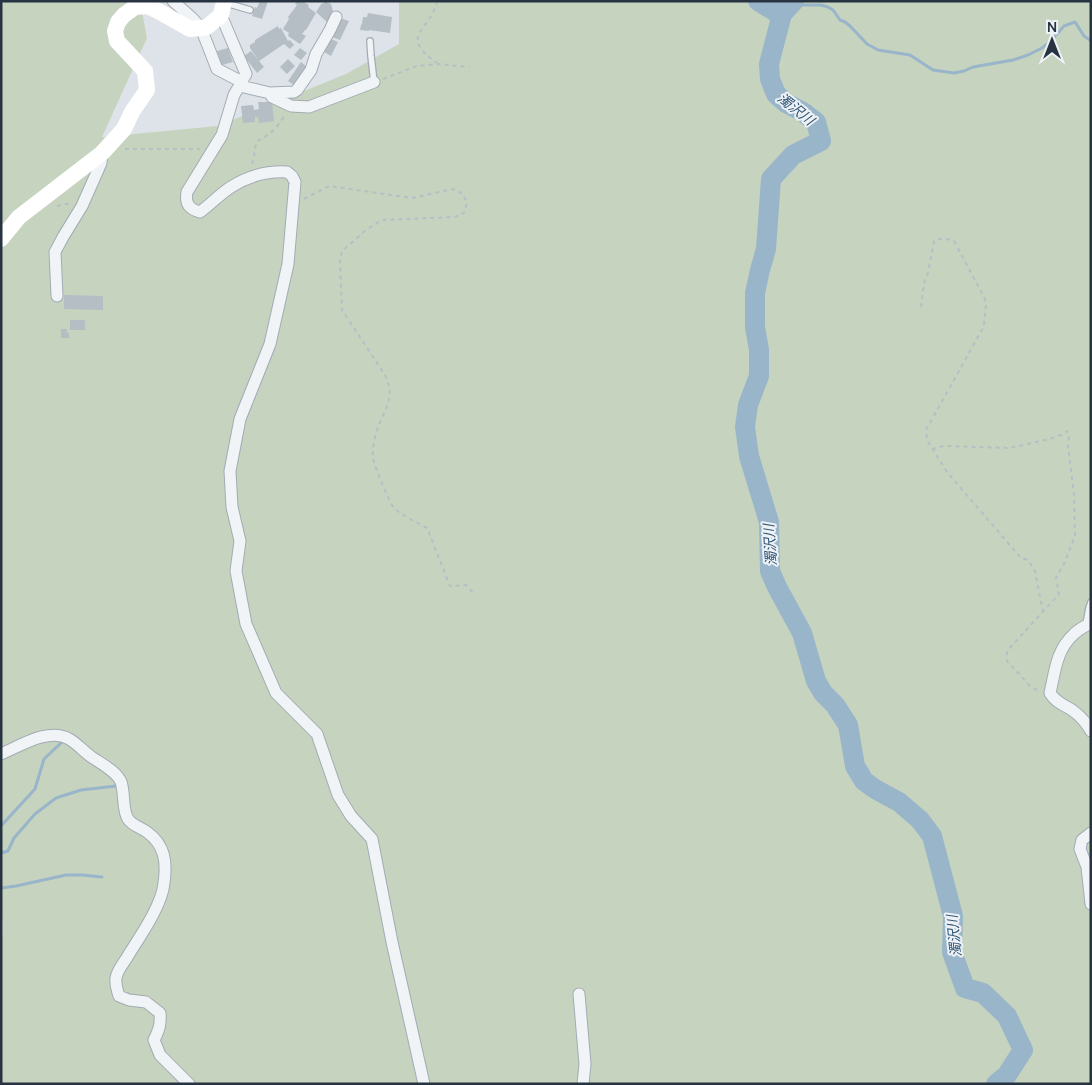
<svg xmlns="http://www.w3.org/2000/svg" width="1092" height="1085" viewBox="0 0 1092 1085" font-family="Manrope,'Noto Sans JP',sans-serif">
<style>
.green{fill:#c6d3bf}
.water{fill:#98b5ca}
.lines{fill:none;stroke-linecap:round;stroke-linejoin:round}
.stream{stroke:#98b5ca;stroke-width:3}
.river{stroke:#98b5ca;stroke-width:20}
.building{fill:#b5bdc5}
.lane-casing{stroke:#a3abb3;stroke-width:8}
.street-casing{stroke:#a3abb3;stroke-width:13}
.path{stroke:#b8bec4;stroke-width:2;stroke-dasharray:4 4;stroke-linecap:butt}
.lane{stroke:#f1f4f7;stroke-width:5.5}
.street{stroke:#f1f4f7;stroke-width:11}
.secondary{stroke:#fff;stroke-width:16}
.labels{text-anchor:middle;stroke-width:4;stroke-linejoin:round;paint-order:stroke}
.water-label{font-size:14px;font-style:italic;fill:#305675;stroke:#eef2f6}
</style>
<rect width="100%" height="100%" fill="#dee3e9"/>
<path class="green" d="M1 1H140L147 38 102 137 218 126 346 74 399 44V1H1091V1084H1V936L3 935 1 885Z"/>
<path class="water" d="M787 1H802L786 14 784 17 771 65 767 64 777 20 776 15 780 13Z"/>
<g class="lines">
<path class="stream" d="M795 2 802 5H821L828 7 833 10 840 20 845 22 850 26 867 44 878 50 910 55 933 70 954 73 964 71 973 67 1013 60 1028 55 1042 48 1050 42 1064 26 1075 22 1084 36 1091 41
M1 826 35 789 44 759 61 743
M1 853 8 851 14 838 35 814 56 798 81 790 116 786
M1 888 16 886 66 875H82L102 877"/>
<path class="river" d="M758 1 776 12 781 17
M794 1 782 14 769 64 770 79 776 94 786 103 803 112 816 122 821 141 793 155 771 179 766 249 760 270 755 293V327L759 350V376L748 405 745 427 749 456 769 522 770 571 777 587 802 633 816 681 823 693 835 705 848 725 855 766 864 781 875 789 899 802 920 820 932 836 953 916 952 952 965 988 983 993 1007 1016 1023 1050 1007 1075 996 1084"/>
</g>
<path class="building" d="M260 1H268L262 19 252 16 255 7 257 8Z
M297 1H302L309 5 308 7 316 13 306 30H305L302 34 306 36 300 44 288 36 289 33 283 29 289 19 288 17 297 5 295 4Z
M325 1 331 4 333 11 327 22 316 12 322 3 323 4Z
M368 13 392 17 390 33 369 30V31L360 30 361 25 362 24 363 17H367Z
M340 18 349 21 340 40 332 37Z
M278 26 279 29 281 28 288 41 290 40 294 45 290 49 284 44 259 61 250 48V45L255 42V40Z
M331 39 338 42 331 56 324 52Z
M228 48 233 62 222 65 217 51Z
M300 48 307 53 301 60 294 55Z
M251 51 264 67 257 73 244 56Z
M288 59 295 66 287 74 280 67Z
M301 62 308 68 295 86 288 81Z
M258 102H272L274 121 259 123 258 117H255V122L243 123 241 106 253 105 254 110 259 109Z
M64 295 103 296V310L64 309Z
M70 320H85V330H70Z
M61 329H67V333H69V338H61Z"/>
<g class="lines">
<defs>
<path id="lane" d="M226 3 250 10
M370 41 371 56 374 82
M1086 624 1089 608 1091 602"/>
<path id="street" d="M173 1 192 18 201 28 217 69 242 82
M221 15 246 74 234 95 222 135 187 192C185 204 189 209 200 212 211 204 220 194 231 187 248 176 268 171 287 172L292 176 295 182 288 264 270 344 240 419 230 471 232 507 240 541 236 571 246 624 276 693 317 734 338 795 351 816 372 839 392 942 424 1084
M240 86 270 93 294 92 297 90 311 70 316 54 330 30 336 17
M270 93 272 97 291 106 309 107 374 82
M57 296 55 252 63 237 82 206 101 163 102 153
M1091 623C1085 626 1078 630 1074 634 1056 650 1055 672 1050 693 1055 702 1064 705 1072 710 1079 715 1087 724 1091 731
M1 754C20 746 49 727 69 739 78 744 84 752 93 758 102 764 117 772 121 782 125 793 122 810 128 819 133 826 140 827 147 832 165 845 167 862 164 883 162 905 141 935 129 954 125 962 118 968 116 978 115 985 117 989 119 996L129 1000 146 1002 160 1013C161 1024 159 1030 154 1040L160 1055 189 1084
M1091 833 1082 840 1080 849 1087 867 1091 904
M579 994 585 1064 583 1084"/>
</defs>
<use href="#lane" class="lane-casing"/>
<use href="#street" class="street-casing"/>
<path class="path" d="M437 1C436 7 433 14 429 19 422 30 412 37 422 50 426 55 432 59 437 63
M383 79 417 66 438 64 469 67
M125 149H200
M252 164C255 156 254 149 257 141 268 136 278 128 284 116
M304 199 329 186 412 198 453 189 463 194 467 203 464 213 455 217 382 220 366 230 342 251 340 261 342 310 385 375C397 400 383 409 376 433 374 441 372 451 373 459 375 467 390 504 394 508 404 517 416 522 427 528L450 586 466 585 475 595
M57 206 65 204H70
M921 307 924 283 928 273 934 241C940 237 947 239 954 241L984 297 986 304 984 326 926 430 927 440 947 472 1021 558 1028 560 1035 571 1043 612
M932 449 944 446 1009 448 1050 439 1061 435 1067 431 1069 436 1068 446 1074 495 1075 536 1064 564 1056 578 1059 594 1007 651V661L1030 686 1039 691"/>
<use href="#lane" class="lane"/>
<use href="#street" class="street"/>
<path class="secondary" d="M1 239 19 217 102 153 124 129 132 112 147 90 145 71 117 41 115 31 118 22 124 15 135 7 148 6 160 12 190 29 201 28 207 27 221 15 224 1"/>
</g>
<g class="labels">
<g class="water-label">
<text transform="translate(796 109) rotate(39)" y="5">濁沢川</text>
<text transform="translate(770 545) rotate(-94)" y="5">濁沢川</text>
<text transform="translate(954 936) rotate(-96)" y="5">濁沢川</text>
</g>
</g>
<rect width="1092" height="1085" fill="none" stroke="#273340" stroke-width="5"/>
<g transform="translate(1052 40)" stroke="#eef2f6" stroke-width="4" paint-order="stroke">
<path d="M0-4L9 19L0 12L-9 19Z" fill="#273340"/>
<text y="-8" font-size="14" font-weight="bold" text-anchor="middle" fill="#273340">N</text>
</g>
</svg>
